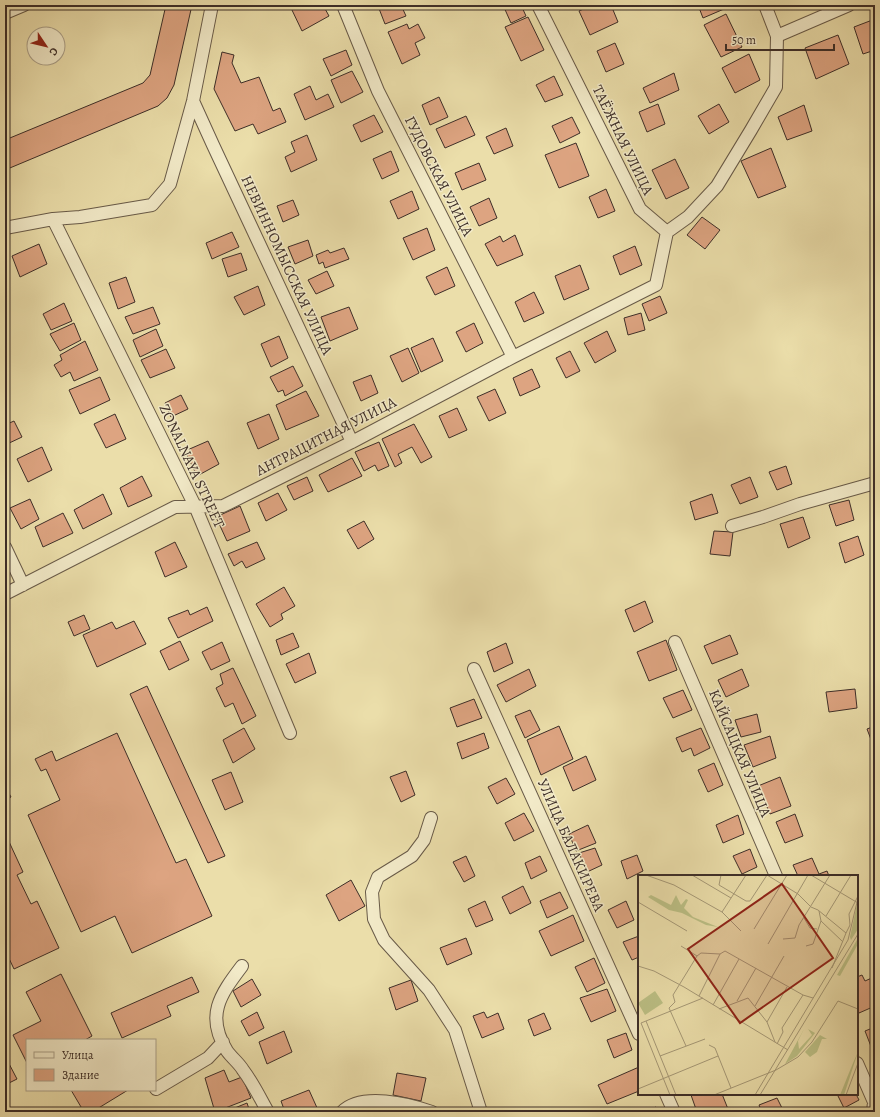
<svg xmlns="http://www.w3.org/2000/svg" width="880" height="1117" viewBox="0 0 880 1117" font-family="Alegreya,serif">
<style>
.building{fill:#dda481;stroke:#3d2e28}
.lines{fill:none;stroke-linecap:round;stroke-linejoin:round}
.street-casing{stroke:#685a48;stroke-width:14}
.street{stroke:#f2eac8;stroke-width:12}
.labels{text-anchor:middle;stroke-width:3;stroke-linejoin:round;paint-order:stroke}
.street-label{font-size:15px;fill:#3d2e28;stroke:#f2eac8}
.inset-road{fill:none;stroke:#a59876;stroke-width:1}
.view{fill:#8f2418;fill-opacity:0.15;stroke:#8f2418;stroke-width:2}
.inset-edge{fill:none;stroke:#3d2e28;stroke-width:2}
</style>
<rect width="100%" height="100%" fill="#ebdeaa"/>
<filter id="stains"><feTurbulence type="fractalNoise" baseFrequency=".005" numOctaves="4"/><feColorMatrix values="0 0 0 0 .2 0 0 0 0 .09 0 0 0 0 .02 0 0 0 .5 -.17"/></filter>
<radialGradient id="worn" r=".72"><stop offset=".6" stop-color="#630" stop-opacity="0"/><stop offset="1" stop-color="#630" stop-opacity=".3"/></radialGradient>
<path class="building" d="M166 5H192L174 85 167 98 158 106 5 170V140L143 83 150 75Z
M298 5H323L329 16 302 31 291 8Z
M380 5H401L406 16 385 24 378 6Z
M503 5H521L526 16 511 23Z
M593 5H611L618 22 590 35 579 11Z
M698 5H722L724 9 703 18Z
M726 14 742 47 721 57 704 25Z
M528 17 544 50 521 61 505 27Z
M875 19V50L863 54 854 27Z
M407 24 409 29 418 24 425 38 415 43 420 55 402 64 388 32Z
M838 35 849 64 816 79 805 48Z
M615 43 624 64 606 72 597 51Z
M346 50 352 65 331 76 323 59Z
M222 52 234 55 232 63 241 83 259 77 273 111 280 108 286 122 258 134 253 124 235 131 214 89Z
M749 54 760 80 735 93 722 68Z
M352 71 363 92 341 103 331 80Z
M674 73 679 90 650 103 643 88Z
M554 76 563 95 545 102 536 85Z
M310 86 316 100 328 94 334 107 305 120 294 94Z
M439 97 448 117 430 125 422 105Z
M658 104 665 124 647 132 639 112Z
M719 104 729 122 709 134 698 116Z
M804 105 812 131 787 140 778 117Z
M374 115 383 132 361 142 353 125Z
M466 116 475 135 445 148 436 129Z
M572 117 580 133 560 143 552 126Z
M506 128 513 146 494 154 486 137Z
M307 135 317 160 291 172 285 157 295 152 291 142Z
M576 143 589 176 559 188 545 155Z
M771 148 786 187 758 198 741 161Z
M391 151 399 171 382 179 373 159Z
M675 159 689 188 666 199 652 170Z
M479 163 486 180 462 190 455 173Z
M606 189 615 211 598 218 589 197Z
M412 191 419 209 398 219 390 201Z
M489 198 497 218 479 226 470 207Z
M293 200 299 215 283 222 277 206Z
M702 217 720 230 705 249 687 235Z
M427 228 435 250 413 260 403 238Z
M232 232 239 247 212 259 206 243Z
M515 235 523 255 497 266 485 244 500 236 503 242Z
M308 240 313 256 295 264 288 247Z
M39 244 47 264 20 277 12 256Z
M635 246 642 265 620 275 613 256Z
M344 248 349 259 325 268 323 262 319 264 316 255 328 250 330 253Z
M241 253 247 270 228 277 222 259Z
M580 265 589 289 564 300 555 276Z
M447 267 455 286 435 295 426 277Z
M327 271 334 286 316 294 308 280Z
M126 277 135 302 118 309 109 283Z
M258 286 265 305 244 315 234 297Z
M534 292 544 313 524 322 515 302Z
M660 296 667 313 649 321 642 304Z
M64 303 72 321 51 330 43 314Z
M153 307 160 324 133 334 125 317Z
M349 307 358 329 330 341 321 317Z
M641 313 645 330 628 335 624 318Z
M74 323 81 340 60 351 50 334Z
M474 323 483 343 466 352 456 332Z
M156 329 163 346 140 357 133 340Z
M607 331 616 351 595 363 584 343Z
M279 336 288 358 271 367 261 344Z
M433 338 443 361 421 372 411 348Z
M85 341 98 370 74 381 70 372 61 377 54 365 62 360 60 355Z
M408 348 419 373 402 382 390 356Z
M166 349 175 368 150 378 141 360Z
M570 351 580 371 566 378 556 358Z
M293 366 303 386 285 396 283 390 278 392 270 377Z
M532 369 540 387 520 396 513 378Z
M371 375 378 393 361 401 353 382Z
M100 377 110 400 80 414 69 390Z
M495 389 506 413 489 421 477 397Z
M306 391 319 416 286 430 276 405Z
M181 395 188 409 171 417 165 403Z
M457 408 467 430 449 438 439 416Z
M115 414 126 439 106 448 94 424Z
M269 414 279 439 258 449 247 423Z
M14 421 22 437 5 445V425Z
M414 424 432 457 421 463 412 447 398 454 402 463 395 467 382 439Z
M208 441 219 464 197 476 185 451Z
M379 442 389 466 378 471 375 465 364 471 355 452Z
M42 447 52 470 28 482 17 459Z
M352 458 362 476 328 492 319 475Z
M786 466 792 484 777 490 769 472Z
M142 476 152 496 128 507 120 488Z
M307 477 313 491 294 500 287 486Z
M750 477 758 497 740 504 731 485Z
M278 493 287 510 266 521 258 503Z
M103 494 112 514 83 529 74 510Z
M712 494 718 513 695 520 690 502Z
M30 499 39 519 21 529 10 508Z
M849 500 854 520 836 526 829 505Z
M240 506 250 531 227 541 216 517Z
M63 513 73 533 43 547 35 527Z
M803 517 810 538 788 548 780 524Z
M364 521 374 539 358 549 347 530Z
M714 531 733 532 730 556 710 554Z
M858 536 864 555 845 563 839 543Z
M175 542 187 567 165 577 155 552Z
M257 542 265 559 246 568 242 561 234 566 228 554Z
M284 587 295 606 281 614 283 619 270 627 256 604Z
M645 601 653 622 634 632 625 610Z
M207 607 213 621 178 638 168 618 188 610 190 615Z
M84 615 90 629 74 636 68 622Z
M134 621 146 644 97 667 83 635 112 622 116 629Z
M293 633 299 647 281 655 276 640Z
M730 635 738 654 712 664 704 646Z
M666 640 677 670 649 681 637 652Z
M180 641 189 660 169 670 160 651Z
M222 642 230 661 211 670 202 652Z
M506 643 513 663 494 672 487 652Z
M309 653 316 673 295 683 286 664Z
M233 668 256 716 242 724 233 703 225 707 216 688 223 684 220 674Z
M529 669 536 686 506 702 497 685Z
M742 669 749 686 726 697 718 680Z
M147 686 225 856 208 863 130 694Z
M855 689 857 708 829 712 826 692Z
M683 690 692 710 673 718 663 698Z
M474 699 482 718 457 727 450 708Z
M530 710 540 730 525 738 515 716Z
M757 714 761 732 741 737 735 720Z
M559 726 573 759 541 775 527 740Z
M875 726V750L867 729Z
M244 728 255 749 233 763 223 740Z
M701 728 710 748 694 756 691 748 682 752 676 738Z
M117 733 176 863 186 859 212 916 132 953 115 916 81 932 28 815 60 800 46 769 41 771 35 759 52 751 56 761Z
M484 733 489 748 462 759 457 743Z
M770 736 776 758 753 767 744 745Z
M586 756 596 780 573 791 563 767Z
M714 763 723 785 708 792 698 770Z
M406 771 415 795 401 802 390 777Z
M231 772 243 802 225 810 212 780Z
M780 777 791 806 770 814 758 786Z
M506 778 515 794 497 804 488 787Z
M5 786 11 797 5 800Z
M524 813 534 831 514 841 505 823Z
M795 814 803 836 785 843 776 822Z
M738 815 744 834 723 843 716 825Z
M588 825 596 843 576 851 569 834Z
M5 833 23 872 17 875 31 904 37 901 59 948 14 969 5 950Z
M595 848 602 865 587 872 579 853Z
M750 849 757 867 742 874 733 856Z
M637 855 643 871 627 879 621 861Z
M466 856 475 876 464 882 453 862Z
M540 856 547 871 531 879 525 863Z
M812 858 819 874 827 871 829 876H798L793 865Z
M351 880 365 906 339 921 326 895Z
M523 886 531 903 510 914 502 897Z
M560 892 568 908 547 918 540 901Z
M485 901 493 920 476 927 468 909Z
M626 901 634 920 617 928 608 910Z
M573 915 584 941 551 956 539 931Z
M639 936V957L632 960 623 942Z
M466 938 472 954 447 965 440 948Z
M594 958 605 983 587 992 575 967Z
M61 974 92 1036 85 1040H27V1063L13 1035 41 1021 26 992Z
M862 975 865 981 874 977 875 979V1006L859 1013 857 1009V977Z
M192 977 199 992 167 1006 171 1016 122 1038 111 1013Z
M252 979 261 995 241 1007 233 991Z
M411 980 418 1001 396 1010 389 988Z
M607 989 616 1011 591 1022 580 998Z
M257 1012 264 1028 249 1036 241 1021Z
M484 1012 487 1018 498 1013 504 1029 482 1038 473 1016Z
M544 1013 551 1029 534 1036 528 1020Z
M875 1027V1048L872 1049 865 1031Z
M284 1031 292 1052 267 1064 259 1042Z
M626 1033 632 1050 614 1058 607 1040Z
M5 1056 17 1079 5 1085Z
M639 1067V1091L607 1104 598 1085Z
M224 1070 229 1082 242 1077 251 1098 215 1112 205 1078Z
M397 1073 426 1078 421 1101 393 1095Z
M71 1090H128L92 1112H84Z
M309 1090 318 1110 312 1112H285L281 1101Z
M693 1094H722L728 1109 721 1112H697L691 1095Z
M837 1094H856L859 1100 844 1108Z
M777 1098 784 1112H762L759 1105Z
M247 1103 250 1112H225Z
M656 1107 658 1112H645Z
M389 1109V1112H368V1110Z"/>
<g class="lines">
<defs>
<path id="street" d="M343 5 378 91 513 357
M5 13 24 5
M777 36 849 5
M193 101 213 145 352 442
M53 219 195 506 290 733
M5 228 53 219 80 217 152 205 170 184 193 101 212 5
M667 232 688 217 717 186 751 130 776 87 777 36 765 5
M732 526 763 517 800 504 875 483
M5 547 23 585
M5 594 175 507 223 506 352 442 513 357 656 285 667 232 640 209 538 5
M675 642 776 876
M474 669 639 1034
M431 818 424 840 412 856 378 877 372 892 374 919 384 940 429 990 455 1030 481 1112
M242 966C220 995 205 1016 227 1051 232 1058 239 1063 243 1070 253 1083 260 1098 268 1112
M857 1063 874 1102 873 1112
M156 1089 208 1058 223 1042
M666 1094 674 1112
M342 1112C361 1092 409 1104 432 1112"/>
</defs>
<use href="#street" class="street-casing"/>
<use href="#street" class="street"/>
</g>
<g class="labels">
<g class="street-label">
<text transform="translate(623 140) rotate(64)" y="5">ТАЁЖНАЯ УЛИЦА</text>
<text transform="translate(439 176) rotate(63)" y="5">ГУДОВСКАЯ УЛИЦА</text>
<text transform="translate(287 265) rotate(65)" y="5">НЕВИННОМЫССКАЯ УЛИЦА</text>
<text transform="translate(326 436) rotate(-27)" y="5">АНТРАЦИТНАЯ УЛИЦА</text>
<text transform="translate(192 466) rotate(65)" y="5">ZONALNAYA STREET</text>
<text transform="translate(740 753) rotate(67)" y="5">КАЙСАЦКАЯ УЛИЦА</text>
<text transform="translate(571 845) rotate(66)" y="5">УЛИЦА БАЛАКИРЕВА</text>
</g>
</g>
<g transform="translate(638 875)">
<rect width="220" height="220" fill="#ebdeaa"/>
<path d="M13 20 33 30 38 20 43 30 48 24 50 25 46 33 55 42 80 52 68 50 44 38 31 35 10 22ZM219 29 220 54 213 65 212 62ZM220 63V69L202 101 199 100ZM17 116 25 128 7 140 0 128ZM166 154 160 166 161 174 174 160 170 154 177 158 159 181 147 189ZM182 160 189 164H184L179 177 172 182 167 177ZM220 177 206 220H202L215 188Z" fill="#bcc085"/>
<path class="inset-road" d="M8 0 36 10 84 37M54 0 93 23M83 0 81 10 108 26H112L129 0M129 0 160 19 173 32 180 35 208 58 194 93M173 0 220 28M0 27 49 56M181 36 183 46 205 67M84 37 108 0M84 37 103 56M188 41 213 0M166 43 172 53 179 54M116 54 149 0M208 58 212 50 211 39 220 21M145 64 157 63 161 50 192 0M130 69 170 0M43 71 59 81M168 71 175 69 183 46M0 91 16 96 46 112 150 175M61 121 82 79 87 76 165 120 175 123M99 126 118 93M75 130 101 84M117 131 146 81M81 134 110 123 129 147 137 167M8 146 38 220M129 147 149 112M139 169 145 157 144 153 165 120M71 170 77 173 93 213M48 171 31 133 37 127 35 120 59 81 63 78 82 79M22 181 67 164M0 214 80 181M32 220 3 148 65 123M76 220 138 195 160 182 174 167 200 126 220 134M117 220 210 65 220 23M122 220 220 59M208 220 220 188"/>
<path class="view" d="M144 9 195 83 102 148 50 74Z"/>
<rect width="220" height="220" class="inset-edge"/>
</g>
<rect width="880" height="1117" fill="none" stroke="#ebdeaa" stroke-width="20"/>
<rect x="6" y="6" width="868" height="1105" fill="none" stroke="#3d2e28" stroke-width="2"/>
<rect x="10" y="10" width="860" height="1097" fill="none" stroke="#3d2e28"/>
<rect x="26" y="1039" width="130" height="52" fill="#f2eac8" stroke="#aa9f88"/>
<rect x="34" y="1052" width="20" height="6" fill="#f2eac8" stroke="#aa9f88"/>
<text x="62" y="1059" font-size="12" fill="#3d2e28">Улица</text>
<rect x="34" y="1069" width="20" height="12" fill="#dda481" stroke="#aa9f88"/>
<text x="62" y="1079" font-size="12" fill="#3d2e28">Здание</text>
<g transform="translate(46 46) rotate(125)"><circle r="19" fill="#f2eac8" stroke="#aa9f88"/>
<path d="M0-3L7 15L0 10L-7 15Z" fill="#8f2418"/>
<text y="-6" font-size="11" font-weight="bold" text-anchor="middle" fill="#3d2e28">С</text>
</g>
<path d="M726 44v6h108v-6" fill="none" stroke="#3d2e28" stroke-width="2"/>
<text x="732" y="44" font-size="12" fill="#3d2e28" stroke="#f2eac8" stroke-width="3" paint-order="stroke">50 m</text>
<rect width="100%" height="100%" filter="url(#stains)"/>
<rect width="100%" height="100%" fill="url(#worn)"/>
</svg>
